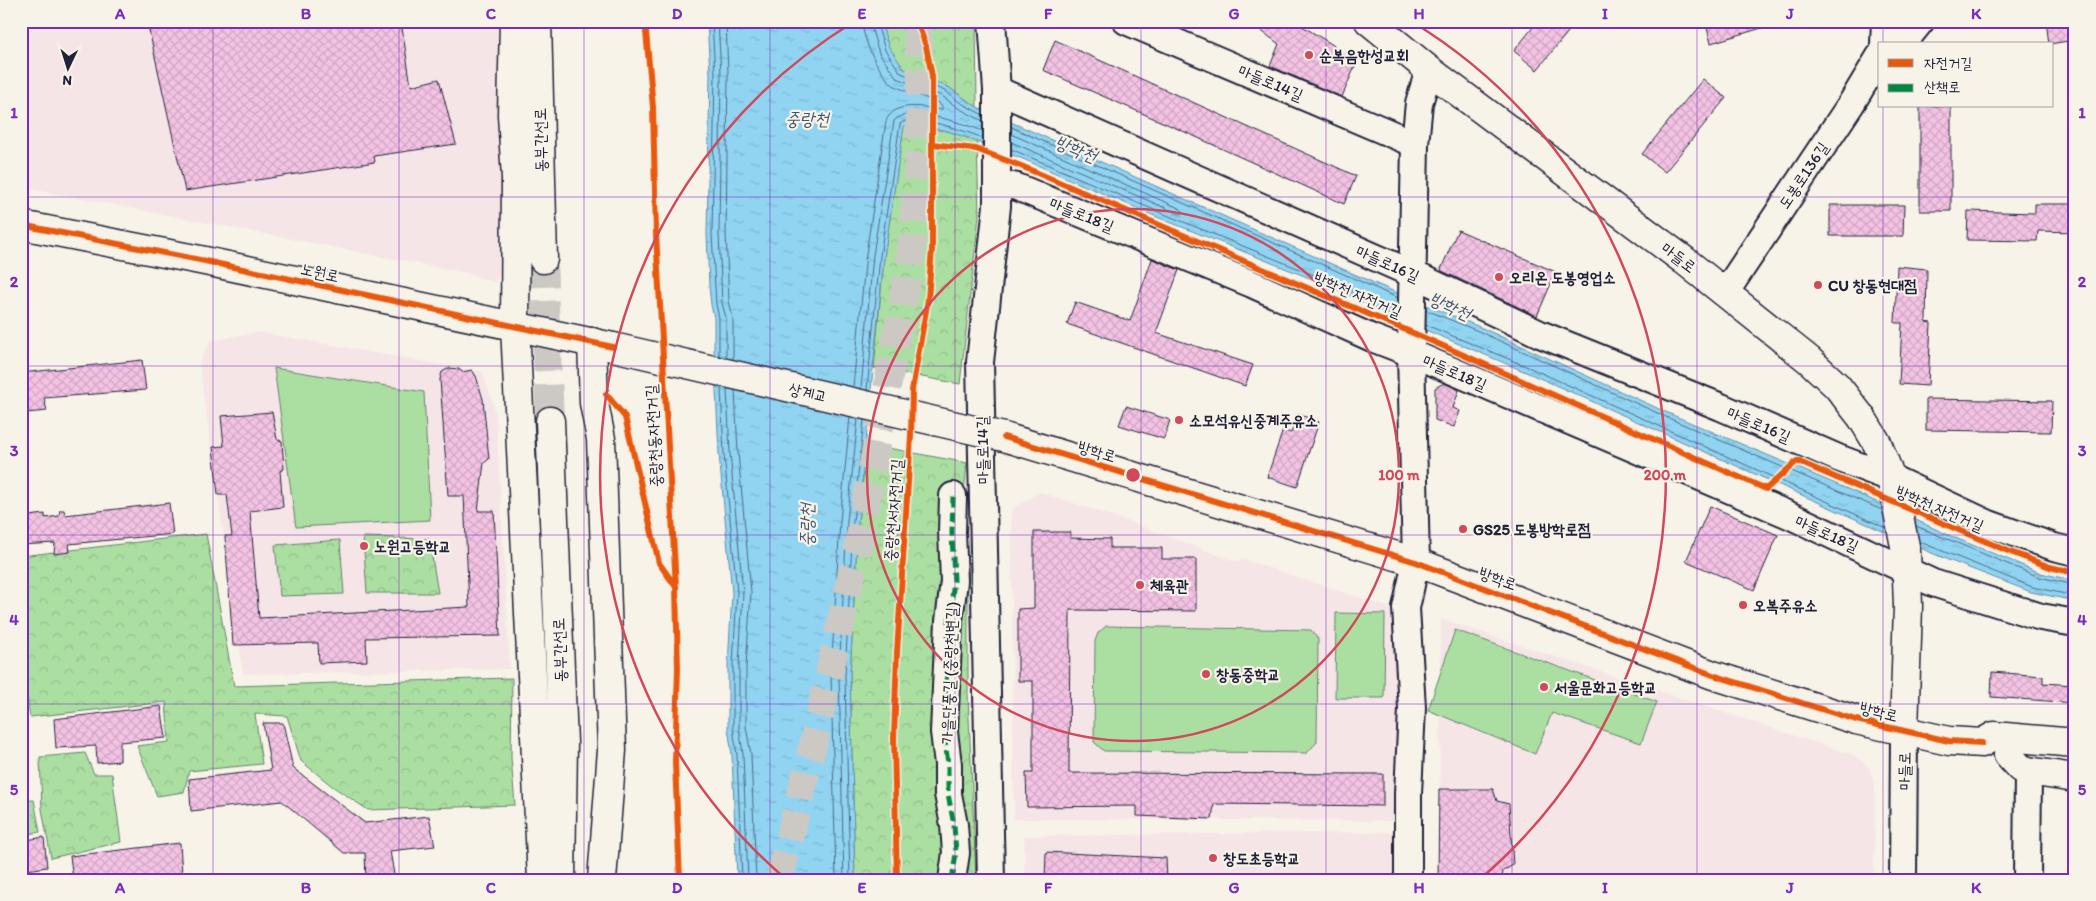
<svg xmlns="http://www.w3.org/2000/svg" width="2096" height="901" viewBox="0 0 2096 901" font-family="Itim,'Poor Story',sans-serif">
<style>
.built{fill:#f6e5e7}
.forest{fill:url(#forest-crowns);stroke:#66806e}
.pitch{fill:#abdfa1;stroke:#66806e}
.water{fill:url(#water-ripples);stroke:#648da9}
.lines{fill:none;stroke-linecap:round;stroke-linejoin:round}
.shore{stroke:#4e6984;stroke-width:1}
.building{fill:url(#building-cross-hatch);stroke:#22223b}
.highway-tunnel{stroke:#ccc9c5;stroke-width:28;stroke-dasharray:28 14;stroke-linecap:butt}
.minor-casing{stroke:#22223b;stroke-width:30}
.major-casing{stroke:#22223b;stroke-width:31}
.highway-casing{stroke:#22223b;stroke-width:31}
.minor{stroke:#f7f3e8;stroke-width:26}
.major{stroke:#f7f3e8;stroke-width:28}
.highway{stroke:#f7f3e8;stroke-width:28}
.major-bridge-casing{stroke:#22223b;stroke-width:31;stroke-linecap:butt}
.major-bridge{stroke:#f7f3e8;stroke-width:28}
.quiet{stroke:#00873e;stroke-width:5;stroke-dasharray:10 5;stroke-linecap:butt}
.cycleway-casing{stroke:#f7f3e8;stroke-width:9}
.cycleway{stroke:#e8590c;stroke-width:6}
.grid{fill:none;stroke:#7b2cbf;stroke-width:1;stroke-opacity:0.55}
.ring{fill:none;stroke:#d1495b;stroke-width:2.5}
.poi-dot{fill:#d1495b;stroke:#f7f3e8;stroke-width:2}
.labels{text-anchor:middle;stroke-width:4.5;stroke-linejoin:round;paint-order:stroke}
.poi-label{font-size:16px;font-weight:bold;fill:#22223b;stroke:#f7f3e8;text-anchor:start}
.street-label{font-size:16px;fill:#22223b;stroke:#f7f3e8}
.water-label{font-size:18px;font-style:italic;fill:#435772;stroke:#f7f3e8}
.centre{fill:#d1495b;stroke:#f7f3e8;stroke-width:2.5}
.ring-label{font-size:15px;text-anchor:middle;font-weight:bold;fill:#d1495b;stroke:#f7f3e8;stroke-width:4.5;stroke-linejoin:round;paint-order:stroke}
.neatline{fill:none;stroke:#7b2cbf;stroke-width:2}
.grid-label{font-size:16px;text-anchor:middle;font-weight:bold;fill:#7b2cbf}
</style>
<defs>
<pattern id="forest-crowns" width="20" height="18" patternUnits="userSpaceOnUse" patternTransform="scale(1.25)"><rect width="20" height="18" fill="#abdfa1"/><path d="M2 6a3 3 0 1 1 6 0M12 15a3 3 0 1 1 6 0" fill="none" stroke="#93bf8c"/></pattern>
<pattern id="water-ripples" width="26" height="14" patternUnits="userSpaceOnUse" patternTransform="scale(1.25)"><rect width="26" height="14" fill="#90d4f2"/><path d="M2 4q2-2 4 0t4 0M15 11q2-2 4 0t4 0" fill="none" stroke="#7cb6d0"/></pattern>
<pattern id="building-cross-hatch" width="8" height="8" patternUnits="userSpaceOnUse" patternTransform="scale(1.25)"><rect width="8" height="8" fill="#f4c3e4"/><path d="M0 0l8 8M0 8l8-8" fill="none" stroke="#d1a7c4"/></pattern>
</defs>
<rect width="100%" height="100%" fill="#f7f3e8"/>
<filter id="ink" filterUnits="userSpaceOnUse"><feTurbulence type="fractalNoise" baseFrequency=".02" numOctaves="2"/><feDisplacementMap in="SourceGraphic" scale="10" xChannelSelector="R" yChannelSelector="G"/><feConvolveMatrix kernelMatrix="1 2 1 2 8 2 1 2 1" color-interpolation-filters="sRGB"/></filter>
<g filter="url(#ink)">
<path class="built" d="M21 21H498L500 88 509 255 495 283 467 273 21 187Z
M259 332 483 372 496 414 510 669 243 674 199 363 210 341Z
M1040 492 1133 523 1234 561 1245 560 1397 610 1403 821 1014 819 1011 510Z
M1441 619 1853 755 1869 767 1875 785 1874 880H1439Z
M1402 832 1401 880H1025L1024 836Z"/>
<path class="forest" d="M880 21H976L977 107 948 87 904 69 889 48Z
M904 125 948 131 977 141 979 216 960 384 874 368 884 257Z
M867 444 967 463 963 503 968 569V694L976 880H855L850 676 858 522Z
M206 534 234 686 512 678 511 758 515 805 368 810 332 786 301 761 287 716 255 714 262 764 189 771 184 792 157 796 137 746 169 742 166 702 30 717 24 680H21V556Z
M363 537 429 539 438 593H367Z
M340 540 344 594 280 596 275 545Z
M85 753 94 774H112L121 842 51 858 42 809 40 757Z
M34 800 40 832 21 835V801Z"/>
<path class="pitch" d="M274 368 424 392 430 520 296 527Z
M1336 613 1385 614 1384 698H1335Z
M1106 626 1311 630 1318 639 1317 742 1307 753 1104 751 1094 742 1095 641 1098 633Z
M1455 630 1657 702 1641 743 1552 713 1535 754 1428 710Z"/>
<path class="water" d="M707 21H880L889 47 904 69 948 87 977 107 1388 289 1480 327 1668 413 1857 493 1953 537 2041 573 2075 581V601L2031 592 1943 558 1526 372 1385 313 1332 287 1157 217 1023 159 948 131 926 127 904 126 884 257 858 522 850 676 855 880H737L732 755 728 728V665L732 593 719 454 714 349V318L711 305 709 286 707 234 710 74Z"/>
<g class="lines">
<path class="shore" d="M712 21 715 74 712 234 716 304 719 318V356
M718 21 721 74 719 234 722 303 726 318V358
M726 21 728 74 726 234 729 301 733 318V359
M869 21 879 53 897 78 942 96 958 108 983 121
M876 21 885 50 901 73 945 91 961 103 983 115
M1011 127 1398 298
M1011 134 1181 209 1183 212 1180 214 1161 206 1011 142
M1011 149 1159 212 1334 283 1397 312
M1426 310 1478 331 1666 417 1882 510
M1426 325 1528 367 1886 528
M721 387 724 454 737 592 733 665V728L737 755 742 880
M853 387 866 254 886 121C895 100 923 107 941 110L943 108 939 103C925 97 908 93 895 86 880 77 862 39 862 21
M727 389 730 453 743 592 739 666V727L743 754 748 880
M861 389 873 255 894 121C907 104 965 124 983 131
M735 390 738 453 751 592 746 666V727L751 754 756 880
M867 390 880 256 900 124C912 112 968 132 983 138
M1916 526 2039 577 2075 585
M1920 542 2032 587 2075 596
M836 880 831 675 840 521 850 417
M844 880 839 676 847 521 858 419
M850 880 845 676 853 522 864 420"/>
</g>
<path class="building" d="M147 21H401L411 86 439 79 456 144 374 156 375 162 185 191Z
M1248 21H1294L1333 45 1355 66 1342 97 1270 66 1279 44Z
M1538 21H1577L1537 70 1514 51Z
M1705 21H1771L1772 25 1711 43Z
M2046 21H2075V40L2049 44Z
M1055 40 1356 176 1344 204 1185 132 1043 70Z
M1703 79 1726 98 1665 172 1642 154Z
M1920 106H1951V211H1920Z
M2035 204H2075V232L2038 231 2037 241 1967 240 1968 211 2035 213Z
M1830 205H1904L1903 236H1830Z
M1458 230 1556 272 1537 316 1442 271 1441 269Z
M1152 259 1179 270 1156 333 1253 365 1245 386 1067 324 1075 302 1130 321Z
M1897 266 1927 269 1926 322 1931 323 1928 386 1899 384 1902 323H1895Z
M142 360 146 390 44 398 47 411 26 413 24 394H21V373Z
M449 368 459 369 462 372 472 370 476 376 483 399 489 459 484 463 478 511H494L500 636 366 638 367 661 319 663 318 643 233 645 225 536H232L227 495H218L213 447 224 446 221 416 272 412 277 439 282 441 284 469 280 471 283 507 250 511 259 618 469 607 464 496H448L440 379 442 372Z
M1444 383 1459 390 1453 408 1460 411 1454 427 1435 420V388Z
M1926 399 2052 401 2051 432 1926 430Z
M1126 406 1170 420 1164 439 1119 425Z
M1298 414 1319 422 1297 487 1267 477 1283 430 1291 433Z
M169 503 173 534 69 544 70 552 54 554 55 543 21 545V517L45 514V518L59 516 60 510H64L65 515Z
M1710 506 1778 535 1754 590 1686 561Z
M1034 532H1070V538L1110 539V548H1162V559H1196V611L1070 610 1069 773 1383 774V806L1214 804 1212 819 1137 816V806L1027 807 1026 773H1033V681H1018V609L1034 608Z
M1992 672 2043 676V683L2075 685V703L1991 697Z
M161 706 166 738 120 742V761L97 763 96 746 56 748 54 719Z
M263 723H283L293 768 365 823 429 816 435 846 390 851 395 880H366L365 853H344L282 801 191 811 189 779 271 770Z
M1439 789H1493L1497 801 1509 804 1513 865 1503 871 1502 880H1438Z
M44 837 47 867 21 871V841Z
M180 843 182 874 152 880H73L70 856Z
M1046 852 1166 858 1167 880H1045Z"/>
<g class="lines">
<path class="highway-tunnel" d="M543 259 550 421
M779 880 814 741 859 541 910 262 918 176 921 80 917 21"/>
<defs>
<path id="minor" d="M1126 21 1415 144
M1884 44 1885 21
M1896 44 1908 37 1921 21
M997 90 1413 274 1540 334 1721 407 1838 458 1891 478 1989 524 2054 547 2075 552
M998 183 1017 187 1252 284 1372 338 1411 353 1789 515 1933 583 2041 617 2075 623
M1725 293 1851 104 1880 56
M952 880 956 853 954 825 948 794V764L944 732 949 621 954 581 952 532 953 496
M991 880 980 362 997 206V90L992 21
M1408 880V794L1412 708 1406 608 1416 562 1411 353 1415 144 1419 103 1429 70
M1903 880 1904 731
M2027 880 2028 771"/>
<path id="major" d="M1369 21 1429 70 1685 261 1809 360 1837 386 1862 418 1877 443 1891 478 1906 551 1908 606 1904 731
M21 225 200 260 613 347
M1004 437 1416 562 1713 675 1856 720 1949 741 1982 743 1994 736 2075 743
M2008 755 2020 768 2028 771 2075 778"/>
<path id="highway" d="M514 21 512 115 516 178 515 326 542 880
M537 21 543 259
M592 342 594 403 601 439 612 750 602 880
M550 421 563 743 561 880"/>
</defs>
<use href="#minor" class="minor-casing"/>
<use href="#major" class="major-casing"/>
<use href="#highway" class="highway-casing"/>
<use href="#minor" class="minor"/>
<use href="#major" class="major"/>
<use href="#highway" class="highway"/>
<defs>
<path id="major-bridge" d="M613 347 1004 437"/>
</defs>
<use href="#major-bridge" class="major-bridge-casing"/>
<use href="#major-bridge" class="major-bridge"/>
<path class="quiet" d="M952 880 956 853 954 825 948 794V764L944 732 949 621 954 581 952 532 953 496"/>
<defs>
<path id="cycleway" d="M645 21 653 107 656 234 676 587 678 668 675 762 680 880
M932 144 976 149 1021 166 1434 342 1766 489 1797 461 2008 551 2050 567 2075 573
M21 225 200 260 613 347
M606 394 625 417 659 563 676 587
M1004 437 1416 562 1713 675 1856 720 1949 741 1982 743
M897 880 894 738 897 652 911 436 912 390 928 299 932 249V76L926 46 917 21"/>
</defs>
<use href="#cycleway" class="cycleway-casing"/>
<use href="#cycleway" class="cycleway"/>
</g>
</g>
<path class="grid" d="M213 21V880M399 21V880M584 21V880M770 21V880M955 21V880M1141 21V880M1326 21V880M1512 21V880M1697 21V880M1883 21V44M1883 106V880M21 197H2075M21 366H2075M21 535H2075M21 704H2075"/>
<g class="ring">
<circle cx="1133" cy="475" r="266"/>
<path d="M787 880A532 532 0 0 1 855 21M1411 21A532 532 0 0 1 1479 880"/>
</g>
<g class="poi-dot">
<circle cx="1309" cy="55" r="5"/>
<circle cx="1499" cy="277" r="5"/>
<circle cx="1818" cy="285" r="5"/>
<circle cx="1179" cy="420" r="5"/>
<circle cx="1463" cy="529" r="5"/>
<circle cx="364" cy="546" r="5"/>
<circle cx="1140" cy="585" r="5"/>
<circle cx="1743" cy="605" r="5"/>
<circle cx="1206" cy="674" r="5"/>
<circle cx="1544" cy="687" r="5"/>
<circle cx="1213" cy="858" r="5"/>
</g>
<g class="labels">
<g class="poi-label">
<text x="1319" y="61">순복음한성교회</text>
<text x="1509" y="283">오리온 도봉영업소</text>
<text x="1828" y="291">CU 창동현대점</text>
<text x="1189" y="426">소모석유신중계주유소</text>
<text x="1473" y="535">GS25 도봉방학로점</text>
<text x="374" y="552">노원고등학교</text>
<text x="1150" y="591">체육관</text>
<text x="1753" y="611">오복주유소</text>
<text x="1216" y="680">창동중학교</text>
<text x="1554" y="693">서울문화고등학교</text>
<text x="1223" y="864">창도초등학교</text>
</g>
<g class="street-label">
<text transform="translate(1271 82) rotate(23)" y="6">마들로14길</text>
<text transform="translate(540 140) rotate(-91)" y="6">동부간선로</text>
<text transform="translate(1803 175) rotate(-56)" y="6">도봉로136길</text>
<text transform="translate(1082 214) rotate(22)" y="6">마들로18길</text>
<text transform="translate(1679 257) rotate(37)" y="6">마들로</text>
<text transform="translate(1388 263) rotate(24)" y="6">마들로16길</text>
<text transform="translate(320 272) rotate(12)" y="6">노원로</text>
<text transform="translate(1358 294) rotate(23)" y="6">방학천 자전거길</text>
<text transform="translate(1455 372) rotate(23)" y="6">마들로18길</text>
<text transform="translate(808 392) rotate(13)" y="6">상계교</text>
<text transform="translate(1759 424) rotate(23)" y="6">마들로16길</text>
<text transform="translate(653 436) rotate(-93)" y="6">중랑천동자전거길</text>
<text transform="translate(982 450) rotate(-91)" y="6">마들로14길</text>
<text transform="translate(1097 451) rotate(17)" y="6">방학로</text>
<text transform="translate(1940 508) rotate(23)" y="6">방학천 자전거길</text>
<text transform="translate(893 510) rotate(-86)" y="6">중랑천서자전거길</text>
<text transform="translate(1827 533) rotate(24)" y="6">마들로18길</text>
<text transform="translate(1498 578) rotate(20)" y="6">방학로</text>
<text transform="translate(559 650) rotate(-92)" y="6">동부간선로</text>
<text transform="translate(949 673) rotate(-88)" y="6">가을단풍길 (중랑천변길)</text>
<text transform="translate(1879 711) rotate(14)" y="6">방학로</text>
<text transform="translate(1904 771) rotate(-89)" y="6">마들로</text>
</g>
<g class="water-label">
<text x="807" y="125">중랑천</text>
<text transform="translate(1076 149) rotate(22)" y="6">방학천</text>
<text transform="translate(1450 306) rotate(24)" y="6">방학천</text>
<text transform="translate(807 525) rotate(-90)" y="6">중랑천</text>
</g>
</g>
<circle cx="1133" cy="475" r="8" class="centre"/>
<g class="ring-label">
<text x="1399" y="480">100 m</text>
<text x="1665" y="480">200 m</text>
</g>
<rect width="2096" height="901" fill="none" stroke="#f7f3e8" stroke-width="55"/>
<rect x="1878" y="42" width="175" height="65" fill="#f7f3e8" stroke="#a29fa3"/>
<rect x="1888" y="59" width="25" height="8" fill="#e8590c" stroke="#a29fa3"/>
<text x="1924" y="68" font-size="15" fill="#22223b">자전거길</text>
<rect x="1888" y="84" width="25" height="8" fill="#00873e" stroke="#a29fa3"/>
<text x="1924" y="92" font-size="15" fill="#22223b">산책로</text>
<g transform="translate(68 68) rotate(184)" stroke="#f7f3e8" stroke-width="4" paint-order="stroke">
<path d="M0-4L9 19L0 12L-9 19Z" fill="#22223b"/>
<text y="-8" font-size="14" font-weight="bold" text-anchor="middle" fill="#22223b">N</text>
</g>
<rect x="28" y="28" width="2040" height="846" class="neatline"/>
<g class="grid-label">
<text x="120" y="19">A</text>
<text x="306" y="19">B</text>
<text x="491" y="19">C</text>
<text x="677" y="19">D</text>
<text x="862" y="19">E</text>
<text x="1048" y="19">F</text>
<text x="1234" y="19">G</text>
<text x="1419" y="19">H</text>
<text x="1605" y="19">I</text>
<text x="1790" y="19">J</text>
<text x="1976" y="19">K</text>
<text x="14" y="118">1</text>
<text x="2082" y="118">1</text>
<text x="14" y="287">2</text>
<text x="2082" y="287">2</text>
<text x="14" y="456">3</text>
<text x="2082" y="456">3</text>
<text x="14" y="625">4</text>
<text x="2082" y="625">4</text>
<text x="14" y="795">5</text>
<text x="2082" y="795">5</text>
<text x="120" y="893">A</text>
<text x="306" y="893">B</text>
<text x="491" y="893">C</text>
<text x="677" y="893">D</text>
<text x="862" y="893">E</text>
<text x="1048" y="893">F</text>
<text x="1234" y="893">G</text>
<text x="1419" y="893">H</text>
<text x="1605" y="893">I</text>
<text x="1790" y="893">J</text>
<text x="1976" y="893">K</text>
</g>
</svg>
